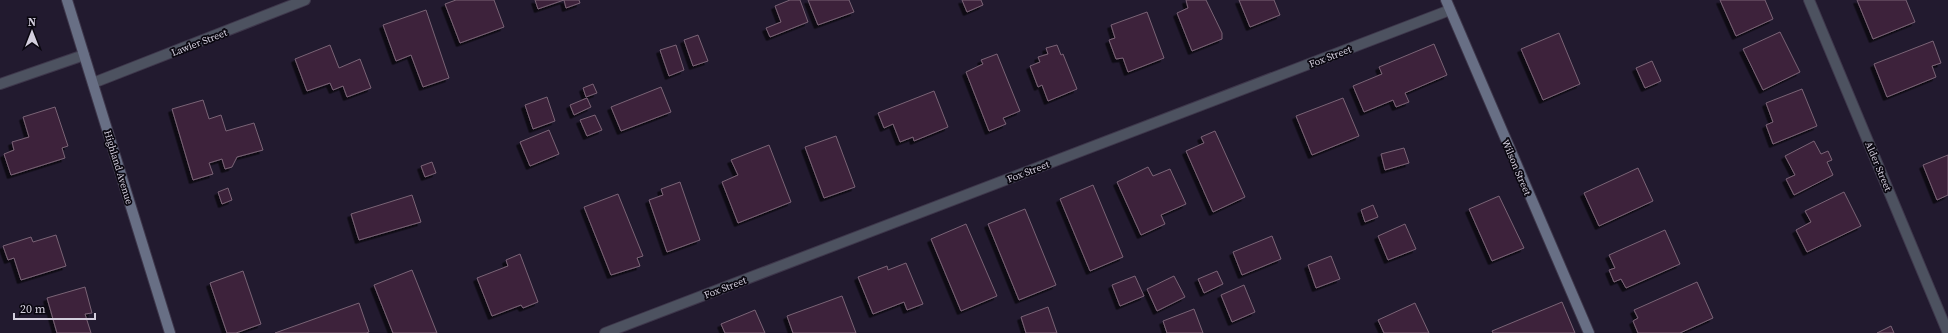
<svg xmlns="http://www.w3.org/2000/svg" width="1948" height="333" viewBox="0 0 1948 333" font-family="'Source Serif 4',serif">
<style>
.building{fill:#3d243a;stroke:#7a6376;filter:url(#shadow)}
.lines{fill:none;stroke-linecap:round;stroke-linejoin:round}
.street-casing{stroke:#3e374b;stroke-width:12}
.secondary-casing{stroke:#3e374b;stroke-width:12}
.street{stroke:#4d5260;stroke-width:10}
.secondary{stroke:#686f85;stroke-width:10}
.labels{text-anchor:middle;stroke-width:3.5;stroke-linejoin:round;paint-order:stroke}
.street-label{font-size:10px;fill:#d4cfde;stroke:#0a0710}
</style>
<defs>
<filter id="shadow"><feDropShadow dx="-3.5" dy="3.5" stdDeviation="0" flood-color="#0009"/></filter>
</defs>
<rect width="100%" height="100%" fill="#221a2f"/>
<path class="building" d="M456 0H494L504 27 460 43 445 4Z
M535 0H579L580 3 566 8 564 0 538 9Z
M790 0H800L808 22 770 37 766 28 781 22 775 6Z
M808 0H849L854 12 818 25Z
M962 0H981L983 5 967 12Z
M1186 0H1206L1222 33V39L1192 51 1177 13 1188 8Z
M1239 0H1274L1280 15 1250 27Z
M1720 0H1765L1773 19 1736 36Z
M1857 0H1906L1915 22 1873 39Z
M426 10 449 78 423 87 411 55 396 61 383 25Z
M1147 12 1164 58 1128 72 1123 58 1116 59 1109 40 1115 38 1111 25Z
M1780 32 1800 72 1763 90 1743 49Z
M1559 33 1580 84 1543 100 1521 49Z
M698 35 708 61 693 66 684 40Z
M1933 41 1941 63 1932 66 1936 77 1887 97 1874 64Z
M1434 44 1447 75 1405 93 1409 102 1396 107 1393 100 1364 112 1353 86 1382 74 1379 67Z
M330 45 339 68 360 59 371 88 347 97 343 86 333 90 330 83 307 91 295 59Z
M676 45 684 70 669 76 660 50Z
M1057 45 1061 55 1063 54 1077 89 1048 101 1042 85 1038 87 1030 66 1040 62 1038 57 1048 54 1046 48Z
M997 54 1020 111 1003 118 1006 124 989 131 966 72 983 64 981 60Z
M1652 61 1661 81 1645 88 1636 68Z
M593 84 597 93 586 97 583 88Z
M661 87 671 112 621 131 611 107Z
M1802 89 1817 126 1773 144 1766 125 1773 122 1766 103Z
M934 91 948 127 914 141 913 137 900 142 893 124 884 128 878 113Z
M547 97 555 121 533 129 525 105Z
M587 98 591 107 574 115 570 105Z
M1343 98 1359 136 1312 155 1296 116Z
M203 100 209 119 221 115 226 131 254 123 263 150 237 157 232 167 225 169 222 159 209 163 213 174 193 180 172 109Z
M55 107 68 146 62 148 65 158 11 175 4 154 14 150 12 142 29 137 23 117Z
M595 115 602 130 587 136 580 120Z
M549 130 559 154 530 166 520 142Z
M1215 131 1245 197 1213 212 1186 151 1204 143 1201 137Z
M836 136 855 187 824 198 805 147Z
M1814 141 1821 154 1828 151 1832 160 1827 162 1833 175 1794 195 1786 179 1795 175 1785 156Z
M769 145 791 202 738 223 722 182 738 175 731 160Z
M1404 148 1409 163 1385 170 1381 154Z
M1948 155V195L1937 200 1923 165Z
M432 162 436 173 425 177 421 166Z
M1148 167 1153 176 1170 169 1186 204 1161 215 1165 224 1141 235 1117 182Z
M1638 168 1653 201 1599 226 1584 193Z
M680 182 700 240 667 252 649 200 663 195 661 189Z
M1093 185 1123 257 1090 271 1060 199Z
M228 188 232 200 222 204 218 192Z
M1844 192 1861 226 1807 252 1796 230 1811 222 1805 211Z
M618 194 643 256 637 258 640 266 611 275 584 207Z
M412 195 421 222 359 240 351 214Z
M1499 196 1524 248 1492 261 1469 209Z
M1373 205 1378 217 1365 222 1361 210Z
M1025 209 1056 285 1019 300 988 224Z
M966 224 997 296 961 311 931 239Z
M1405 224 1416 249 1388 260 1378 236Z
M1665 230 1680 264 1626 288 1621 279 1614 282 1609 270 1615 268 1609 255Z
M56 235 66 266 21 280 14 258 8 260 3 246 31 237 33 242Z
M1272 236 1281 259 1242 275 1233 252Z
M520 254 538 302 523 308 521 305 492 316 477 278 508 266 506 260Z
M1331 256 1340 279 1316 288 1308 265Z
M906 263 923 304 907 310 904 302 873 314 858 277 887 266 888 270Z
M412 270 437 333H393L374 285Z
M243 271 261 324 236 333H227L210 283Z
M1217 271 1223 284 1204 293 1198 279Z
M1135 276 1144 296 1120 306 1112 285Z
M1174 276 1185 297 1157 311 1147 289Z
M1697 282 1713 318 1680 333H1638L1633 321 1638 318 1634 310Z
M1244 285 1255 312 1232 322 1221 295Z
M85 287 92 313 85 314 91 333H57L47 298Z
M842 296 856 333H793L787 316Z
M1562 302 1575 333H1493L1492 331Z
M359 303 369 332 366 333H275Z
M1415 303 1429 333H1384L1378 320Z
M1048 307 1057 333H1026L1021 317Z
M1194 309 1203 333H1167L1163 321Z
M755 310 765 333H725L721 324Z
M1891 326 1894 333H1877Z"/>
<g class="lines">
<defs>
<path id="street" d="M1809 0 1948 333
M93 83 305 0
M0 84 84 55
M605 333 1450 10"/>
<path id="secondary" d="M67 0 170 333
M1446 0 1589 333"/>
</defs>
<use href="#street" class="street-casing"/>
<use href="#secondary" class="secondary-casing"/>
<use href="#street" class="street"/>
<use href="#secondary" class="secondary"/>
</g>
<g class="labels">
<g class="street-label">
<text transform="translate(199 42) rotate(-21)" y="4">Lawler Street</text>
<text transform="translate(1330 56) rotate(-21)" y="4">Fox Street</text>
<text transform="translate(1879 166) rotate(67)" y="4">Alder Street</text>
<text transform="translate(119 167) rotate(73)" y="4">Highland Avenue</text>
<text transform="translate(1517 167) rotate(67)" y="4">Wilson Street</text>
<text transform="translate(1028 171) rotate(-21)" y="4">Fox Street</text>
<text transform="translate(725 287) rotate(-21)" y="4">Fox Street</text>
</g>
</g>
<g transform="translate(32 32)" stroke="#0a0710" stroke-width="3" paint-order="stroke">
<path d="M0-3L7 15L0 10L-7 15Z" fill="#d4cfde"/>
<text y="-6" font-size="11" font-weight="bold" text-anchor="middle" fill="#d4cfde">N</text>
</g>
<path d="M14 313v6h81v-6" fill="none" stroke="#d4cfde" stroke-width="2"/>
<text x="20" y="313" font-size="12" fill="#d4cfde" stroke="#0a0710" stroke-width="3" paint-order="stroke">20 m</text>
</svg>
